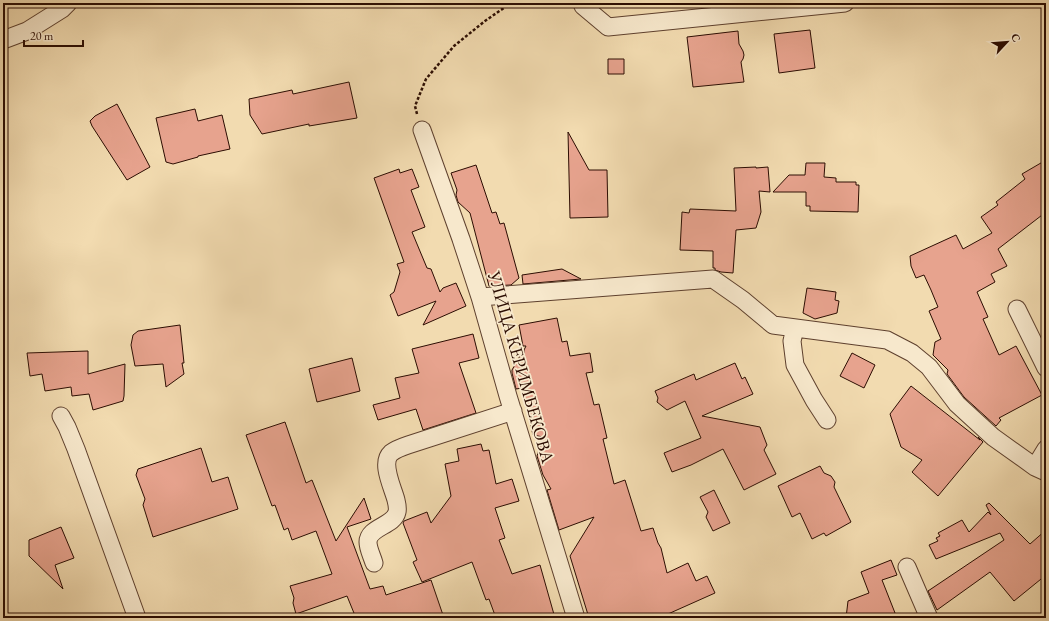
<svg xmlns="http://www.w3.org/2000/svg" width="1049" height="621" viewBox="0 0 1049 621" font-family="'EB Garamond',serif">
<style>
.building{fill:#e7a38e;stroke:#2c0d02}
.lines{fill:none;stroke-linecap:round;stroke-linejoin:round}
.minor-casing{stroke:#5e402e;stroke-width:19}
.path{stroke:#2c0d02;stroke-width:2.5;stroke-dasharray:3 2;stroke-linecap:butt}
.minor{stroke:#f7e8cc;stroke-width:17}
.labels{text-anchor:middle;stroke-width:3.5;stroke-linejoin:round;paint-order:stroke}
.street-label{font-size:18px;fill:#2c0d02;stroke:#f7e8cc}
</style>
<rect width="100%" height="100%" fill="#f2dbb0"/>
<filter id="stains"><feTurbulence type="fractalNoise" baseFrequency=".005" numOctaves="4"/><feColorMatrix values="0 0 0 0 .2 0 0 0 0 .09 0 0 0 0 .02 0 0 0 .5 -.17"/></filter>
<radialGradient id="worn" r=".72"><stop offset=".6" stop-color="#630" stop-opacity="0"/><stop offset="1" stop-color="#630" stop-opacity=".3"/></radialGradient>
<path class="building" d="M810 30 815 68 779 73 774 34Z
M738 31 739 44 743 51 744 55 743 59 741 62 744 82 693 87 687 37Z
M608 59H624V74H608Z
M349 82 357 118 309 126V124L262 134 250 115 249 99 292 90 293 94Z
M117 104 150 167 127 180 92 126 90 121 95 116Z
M195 109 198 121 222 115 230 149 198 156V157L173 164 166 162 156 118Z
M568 132 589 170H607L608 217 570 218Z
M1046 160V212L998 249 1007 266 991 274 995 282 977 292 988 317 983 319 999 355 1016 346 1042 395 999 418 1001 420 996 426 964 397 947 374 948 370 933 355 935 342 941 339 929 311 938 307 931 290 924 275 916 278 911 266 910 256 956 235 963 249 992 233 981 217 998 205 996 202 1025 179 1022 174Z
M806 163H825L824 177 836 178V182H856V185H859L858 212 810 211V206H806V192H773L789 175H805Z
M476 165 492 213 496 212 500 224 504 223 519 278 511 285 489 286 470 213 458 202 456 195 457 190 451 173Z
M756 167V168L768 167 770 192 759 191 761 212 756 228 736 230 733 273 721 272 715 270V268H713V251L680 250 682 212 689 213 690 209 736 211 734 168Z
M399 169 400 173 412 169 419 187 411 190 425 227 412 232 427 268 431 269 440 292 443 288 456 283 466 306 423 325 436 301 398 316 390 295 394 292 400 272 397 264 404 262 374 178Z
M562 269 581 279 523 284 522 275Z
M807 288 836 292 835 300 839 301 837 313 815 319 803 313Z
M557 318 562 342 567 341 570 356 590 353 593 372 586 373 594 405 599 404 607 438 603 439 614 484 625 480 641 531 653 528 658 543 661 548 667 573 688 563 696 581 707 576 715 593 659 618H589L570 556 594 517 559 530 547 490 551 489 543 475 537 456 543 437 533 435 522 388 516 389 512 373V370L520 356 524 355V350L526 346H523L519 325Z
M180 325 184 363H182L184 374 166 387 163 364 135 366 131 345 133 335 138 331Z
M473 334 479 358 459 363 476 413 423 430 416 409 378 420 373 405 400 398 395 378 419 373 412 349Z
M88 351V374L125 364 124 396 123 401 93 410 89 394 72 396 71 387 45 391 42 374 30 376 27 353Z
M852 353 875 365 864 388 840 376Z
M352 358 360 391 317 402 309 369Z
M735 363 742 379 745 377 753 394 702 416 760 427 767 445 764 450 776 474 744 490 723 449 691 465 672 472 664 453 701 438 685 401 667 410 657 402 658 398 655 391 694 374 696 380Z
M911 386 980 440 978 437 983 442 938 496 912 472 922 460 901 447 890 414Z
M285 422 306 483 312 480 336 541 364 498 371 519 347 527 370 589 383 586 386 595 431 580 444 618H356L347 596 296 614 293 603 294 598 290 586 332 574 316 531 292 540 288 528 284 530 275 505 272 506 246 435Z
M481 444 483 451 489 450 496 484 512 479 519 501 495 508 505 538 499 540 512 574 540 565 555 618H496L489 599 486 600 472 562 422 582 413 562 417 560 403 523 404 521 427 512 431 523 451 496 445 464 459 461 457 449Z
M201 448 212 482 228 477 238 509 153 537 143 505 145 499 136 475 138 469Z
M820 466 824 473 831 476 835 482 834 487 851 522 826 536 824 533 812 539 800 513 792 517 778 486Z
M714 490 730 523 713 531 706 517 708 512 700 497Z
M989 503 1030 544 1046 530V575L1014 601 990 572 937 610 928 591 1004 540 1000 533 936 559 929 545 938 541 936 538 940 536 938 533 962 520 969 532 988 512 991 515 986 505Z
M61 527 74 558 55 565 63 589 29 556V540Z
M891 560 897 575 882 580 897 618H846L848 601 869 593 861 572Z"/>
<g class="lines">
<defs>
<path id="minor" d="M582 3 583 6 608 27 845 3
M3 40 27 31 62 9 68 3
M422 130 461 239 480 297 508 396 576 618
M480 297 713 279 743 300 773 325 887 340 912 353 929 367 957 404 993 437 1035 467 1046 472
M1017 309 1046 368
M795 328 792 341 795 365 814 400 827 420
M61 416 67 427 76 449 137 618
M1035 467 1046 449
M374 563C372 556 368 549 368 542 368 527 394 526 397 512 398 508 397 504 396 500 393 488 380 463 391 453 396 449 402 447 408 445L513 411
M907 567 929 618"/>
</defs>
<use href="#minor" class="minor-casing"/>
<path class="path" d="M417 114 415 106 426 79 454 46 485 21 511 3"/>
<use href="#minor" class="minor"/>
</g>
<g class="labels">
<g class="street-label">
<text transform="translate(521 367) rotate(74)" y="6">УЛИЦА КЕРИМБЕКОВА</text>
</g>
</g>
<rect width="1049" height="621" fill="none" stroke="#f2dbb0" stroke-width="16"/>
<rect x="4" y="4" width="1041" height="613" fill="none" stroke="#2c0d02" stroke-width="2"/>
<rect x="8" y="8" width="1033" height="605" fill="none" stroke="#2c0d02"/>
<g transform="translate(1007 42) rotate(64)" stroke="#f7e8cc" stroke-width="3" paint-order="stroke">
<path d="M0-3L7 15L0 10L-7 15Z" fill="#2c0d02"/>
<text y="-6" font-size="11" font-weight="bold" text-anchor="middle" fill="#2c0d02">С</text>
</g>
<path d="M24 40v6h59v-6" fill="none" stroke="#2c0d02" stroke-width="2"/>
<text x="30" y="40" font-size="12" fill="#2c0d02" stroke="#f7e8cc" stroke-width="3" paint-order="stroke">20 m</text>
<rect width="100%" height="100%" filter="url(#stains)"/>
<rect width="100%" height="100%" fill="url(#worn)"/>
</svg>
